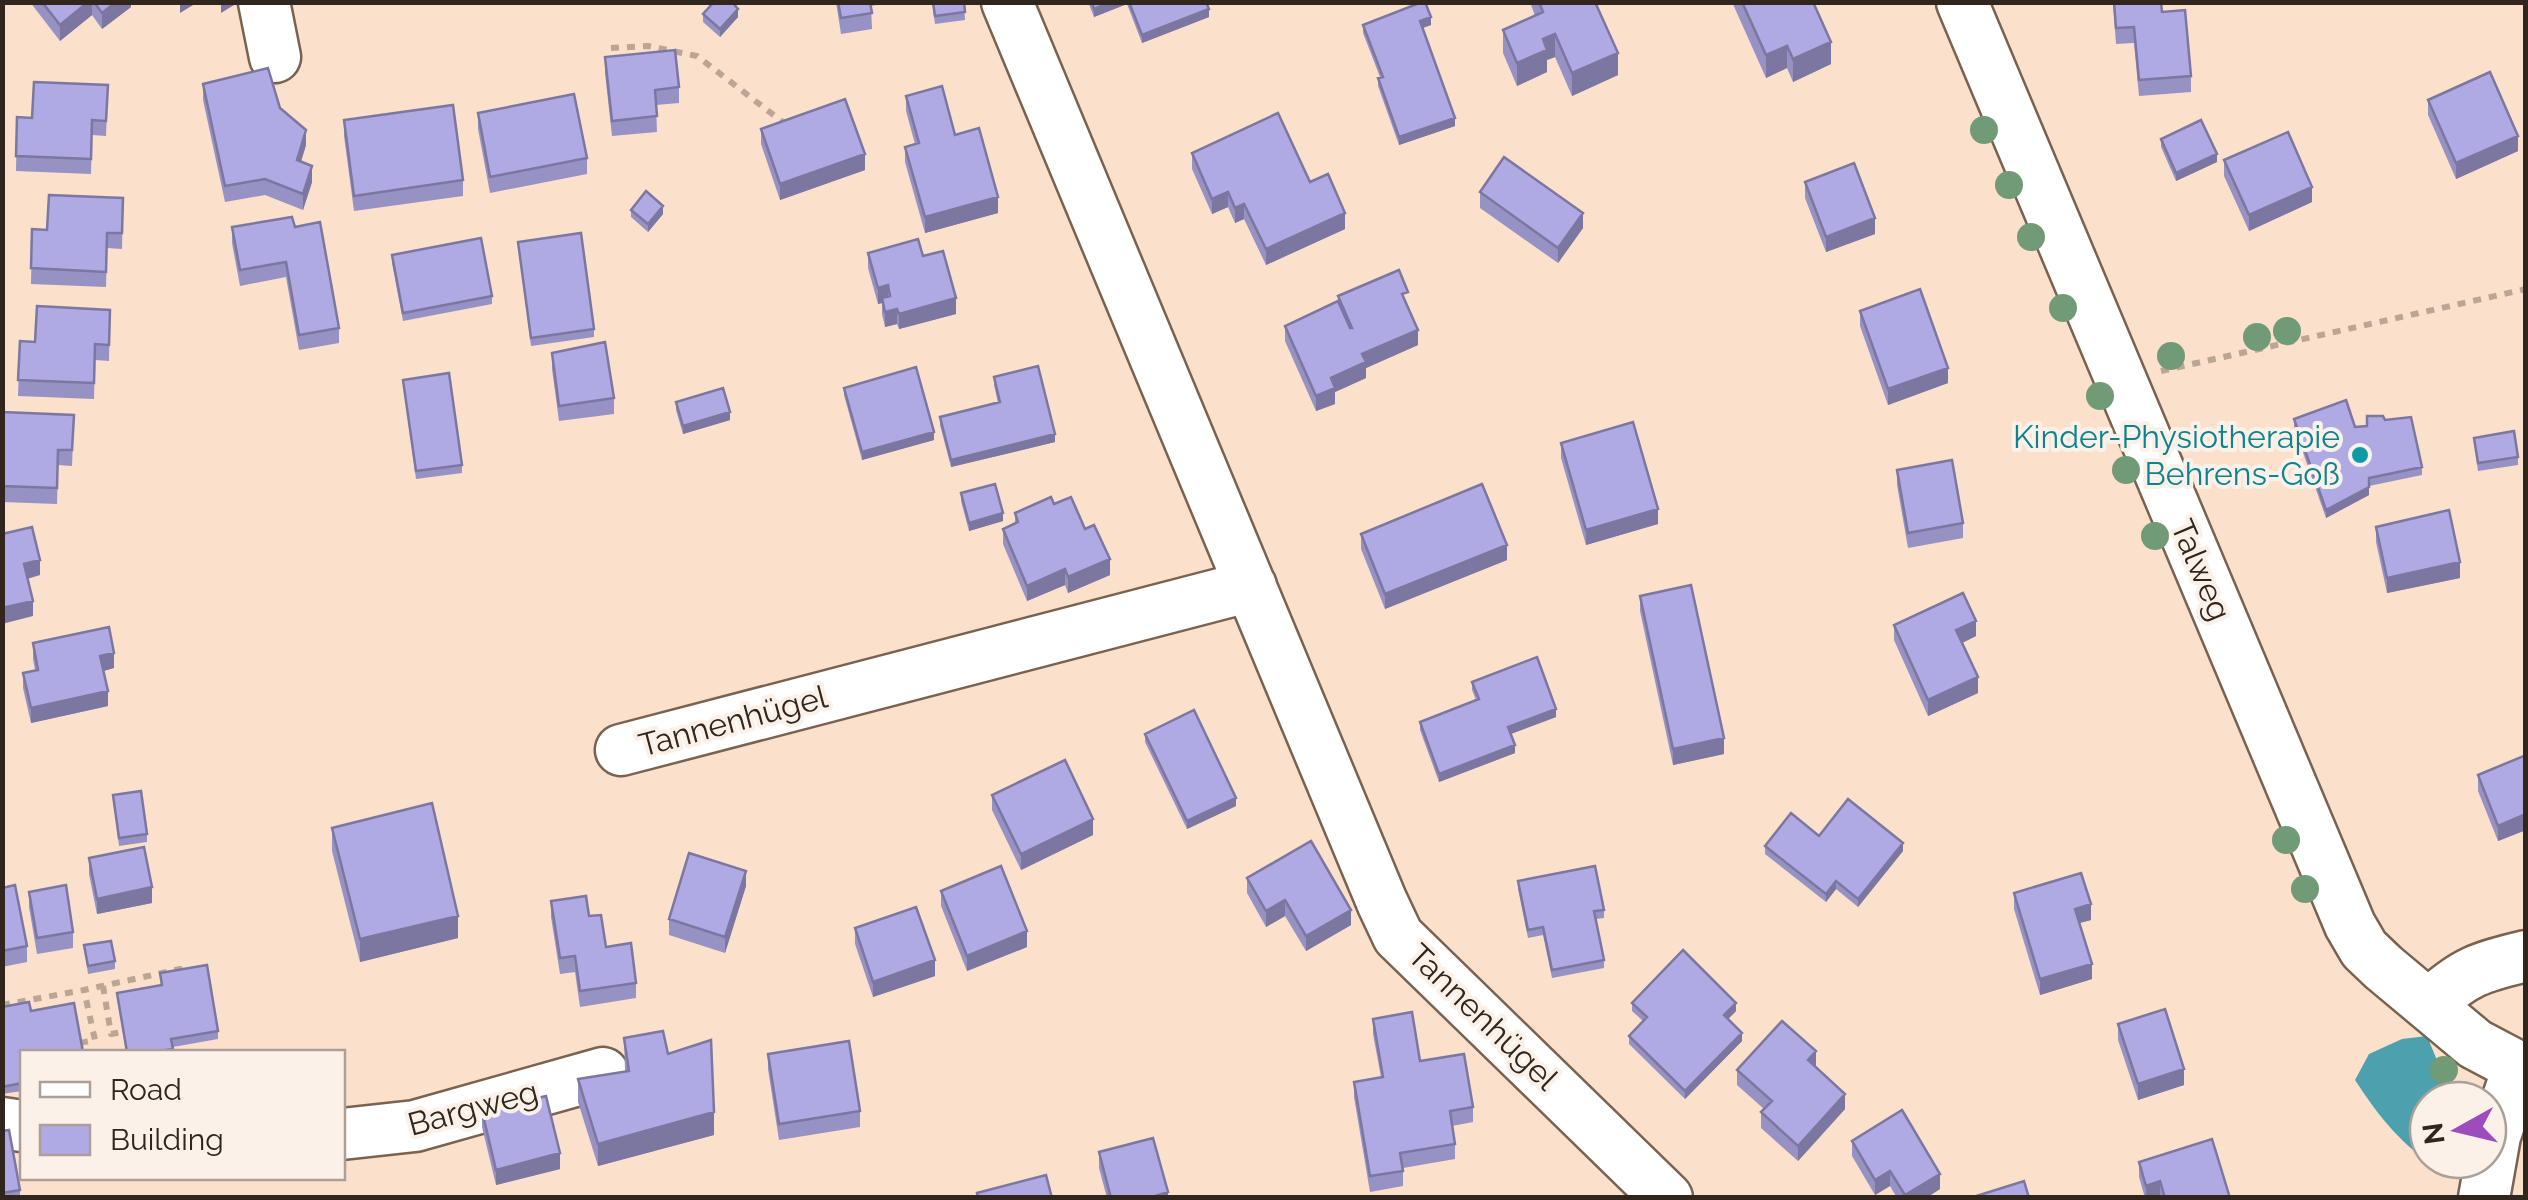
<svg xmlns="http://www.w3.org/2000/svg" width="2528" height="1200" viewBox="0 0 2528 1200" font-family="Raleway,sans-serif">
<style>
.water{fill:#4da0ae}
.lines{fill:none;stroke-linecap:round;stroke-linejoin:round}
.minor-casing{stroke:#7a6250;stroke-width:55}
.path{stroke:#bba594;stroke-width:6;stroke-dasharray:8 8;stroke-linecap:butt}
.minor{stroke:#fff;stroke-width:50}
.tree{fill:#719a76}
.wall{fill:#9792c4}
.shaded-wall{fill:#7b77a0}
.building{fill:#b0aae4;stroke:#7b77a0;stroke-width:2.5}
.culture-dot{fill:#0f9aa8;stroke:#fcf1e8;stroke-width:4}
.labels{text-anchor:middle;stroke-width:8;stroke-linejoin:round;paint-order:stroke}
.culture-label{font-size:32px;fill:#0d838f;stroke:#fcf1e8;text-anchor:end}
.street-label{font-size:32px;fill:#30261e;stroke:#fcf1e8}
</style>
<rect width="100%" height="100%" fill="#fbe0cb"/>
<path class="water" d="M2427 1036 2441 1070 2445 1100H2428V1160H2446L2441 1170C2403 1147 2379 1117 2355 1080L2369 1054 2402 1039Z"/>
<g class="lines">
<defs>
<path id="minor" d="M264 2 275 57
M1007 2 1382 902 1398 936 1667 1198
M1962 2 2350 925 2364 949 2384 968 2475 1044 2526 1071
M621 750 1251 586
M2429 1005C2463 972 2480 967 2526 956
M2 1123 22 1126
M342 1134 415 1126 603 1073
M2484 1198 2495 1136 2518 1068"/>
</defs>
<use href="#minor" class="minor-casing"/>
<path class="path" d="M611 48 648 46 697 56 784 123
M2161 371 2526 289
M103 986 111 1034 122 1032
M2 1005 84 990 180 969 181 976
M80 1043 95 1040 84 990"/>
<use href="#minor" class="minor"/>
</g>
<g class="tree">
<circle cx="1984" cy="130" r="14"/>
<circle cx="2009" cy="185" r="14"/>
<circle cx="2031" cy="237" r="14"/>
<circle cx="2063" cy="308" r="14"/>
<circle cx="2287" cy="331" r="14"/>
<circle cx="2257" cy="337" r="14"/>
<circle cx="2171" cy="356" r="14"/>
<circle cx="2100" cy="396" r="14"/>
<circle cx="2126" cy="470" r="14"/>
<circle cx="2155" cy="536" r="14"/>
<circle cx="2286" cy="840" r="14"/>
<circle cx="2305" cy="889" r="14"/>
<circle cx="2444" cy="1070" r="14"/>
</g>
<path class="wall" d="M30 2H131V7L102 29 92 15 60 41Z
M836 2H894L871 6 872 29 841 34Z
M932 2H964L965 20 935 24Z
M1088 2H1206L1209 17 1142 43 1127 4 1094 17Z
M1530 2H1595L1618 75 1572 96 1555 57 1547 60V72L1517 86 1503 53V30L1535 16Z
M1732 2H1813L1831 64 1793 82 1787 68 1766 78Z
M2113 2H2161L2162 12 2191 76V92L2139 96 2134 43 2116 44Z
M703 14 738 17 720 37 703 22Z
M1363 25H1431L1422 28 1455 126 1399 145 1378 86V78L1380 77 1363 33Z
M605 57 679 87V103L656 105 657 132 612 136 605 73Z
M203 84 280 108 306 145 301 161 312 182 303 210 265 195 225 202 203 100Z
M108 85 106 136 92 135 91 174 16 171 17 117 32 118Z
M906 96 998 213 925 233 905 162V147L915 144 906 111Z
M2428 100 2518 151 2456 179 2428 115Z
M478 113 587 158V174L490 193 478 129Z
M344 120 463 180V196L354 211 344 136Z
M761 129 865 170 780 200 761 144Z
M2161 139 2217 162 2176 181 2161 147Z
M1192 153 1310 182 1345 229 1266 265 1244 219 1235 223 1228 207 1212 214 1192 169Z
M2224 160 2312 202 2249 231 2224 176Z
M1805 182 1875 234 1826 252 1805 198Z
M1480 192 1583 228 1558 263 1480 208Z
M123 198 122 249 107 248 106 287 31 284 32 229 47 230Z
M631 210 663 214 648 232 631 217Z
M232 227H295L339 328V343L299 350 286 277 240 286 232 243Z
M518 242 594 329V337L531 346Z
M868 253 923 256 956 314 899 329 897 324 885 327 882 314V303L878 304 868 268Z
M392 255 492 296V304L403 321 392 263Z
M1338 296 1408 306 1418 345 1366 368V378L1335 392V404L1316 411 1285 341V326L1338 303Z
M110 310 109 361 95 360 94 399 18 396 20 341 35 342Z
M1860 311 1948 383 1888 405 1860 326Z
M552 353 614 398V414L559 421 552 369Z
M994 377 1055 442 951 467 940 425V417L998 403 994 385Z
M403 380 462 465V473L416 479Z
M844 388 934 440 862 460 844 395Z
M676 402 730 420 683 434 676 410Z
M2 412 74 415 72 466 58 465 57 504 2 502Z
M2294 419 2355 427 2367 426 2385 420 2422 467V475L2369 486V495L2326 518 2294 427Z
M2474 438 2518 457V465L2478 471Z
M1561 443 1658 524 1586 545 1561 458Z
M1897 470 1963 523V538L1908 548 1897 485Z
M961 493 1003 521 969 531 961 501Z
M1015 513 1085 529 1110 575 1068 593 1065 585 1027 601 1003 544V529L1015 524Z
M2376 527 2460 578 2387 593 2376 542Z
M1361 534 1507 560 1385 609 1361 549Z
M1640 596 1724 754 1673 765 1640 611Z
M1894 625 1976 636 1962 643 1978 693 1928 716 1894 640Z
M33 643 114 668 103 671 108 706 31 723 23 688V673L35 670 33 659Z
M1472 682 1556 717 1511 734 1515 753 1439 782 1420 730V722L1476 700 1472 690Z
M1145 734 1236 806 1187 829 1145 742Z
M2526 755V830L2498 841 2478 791V775Z
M113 795 147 834V842L119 846Z
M992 795 1093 835 1021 870 992 810Z
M332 828 458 938 360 962 332 851Z
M1819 836 1903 851 1858 907 1836 889 1826 902 1765 854V846Z
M89 858 152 903 97 914 89 874Z
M1247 878 1351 925 1306 951 1285 916 1266 927 1247 893Z
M1518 881 1604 910V918L1596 919 1604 960V968L1552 978 1543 935 1528 938 1518 889Z
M746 886 725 953 669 935V919Z
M2 888 27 946V962L2 967Z
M941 891 1027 947 967 971 941 906Z
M29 892 73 932V948L37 954 29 907Z
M2014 893 2091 920 2080 923 2092 979 2040 995 2014 909Z
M551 901 589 916 606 947 636 983V998L580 1007 575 972 560 974 551 917Z
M855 928 935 976 873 997 855 944Z
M84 945 115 961V969L88 974Z
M160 973 218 1031V1039L173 1047V1052H126L117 993 161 986Z
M1632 1003 1736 1011 1728 1019 1742 1041 1685 1099 1629 1044V1036L1643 1021 1632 1011Z
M2 1007 31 1011 22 1052V1091L2 1094Z
M1373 1019 1473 1107V1122L1452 1126 1455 1144V1159L1403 1168V1186L1370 1192 1354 1097V1082L1381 1077 1373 1034Z
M2118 1024 2184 1085 2138 1100 2118 1040Z
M624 1038 668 1054 714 1135 598 1166 578 1102V1079L625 1071Z
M768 1054 860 1111V1127L779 1140 768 1069Z
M1816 1067 1845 1109 1798 1161 1761 1128V1112L1764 1109 1737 1085V1070Z
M482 1111 560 1169 496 1185 482 1127Z
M2 1131 20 1190V1198H2Z
M1852 1141 1940 1189 1926 1198H1897L1890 1186 1875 1195 1852 1156Z
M1099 1152 1168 1198H1107L1099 1168Z
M2139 1162 2230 1198H2145L2139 1177Z"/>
<path class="shaded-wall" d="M88 2H92V15L60 41V25Z
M116 2H131V7L102 29V13Z
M180 2H198L180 13Z
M221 2H239L221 13Z
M1111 2H1127V4L1094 17V9Z
M738 9V17L720 37V29Z
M1209 9V17L1142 43V35Z
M1431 17V25L1420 29V21Z
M1555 34V57L1547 60V72L1517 86V63L1543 39Z
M1831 42V64L1793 82V59Z
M1787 46V68L1766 78V55Z
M1618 53V75L1572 96V73Z
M1455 118V126L1399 145V137Z
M306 130V145L297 175V160Z
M2518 136V151L2456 179V163Z
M865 154V170L780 200V184Z
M2217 154V162L2176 181V173Z
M312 166V182L303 210V194Z
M2312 187V202L2249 231V215Z
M1228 192V207L1212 214V199Z
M998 197V213L925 233V217Z
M1244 204V219L1235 223V208Z
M663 206V214L648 232V224Z
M1345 213V229L1266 265V249Z
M1583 213V228L1558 263V248Z
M1875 218V234L1826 252V237Z
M888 285V301L882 298V303L878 304V288Z
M956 298V314L899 329V314Z
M897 309V324L885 327V312Z
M1418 330V345L1366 368V378L1335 392V404L1316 411V396L1331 378 1362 354Z
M1948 368V383L1888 405V389Z
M730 412V420L683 434V426Z
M934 432V440L862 460V452Z
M1055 434V442L951 467V460Z
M2369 487V495L2326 518V510Z
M1658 509V524L1586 545V530Z
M1003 513V521L969 531V523Z
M1507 545V560L1385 609V594Z
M1110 559V575L1068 593V577Z
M40 560V575L24 580V564Z
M2460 562V578L2387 593V578Z
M1065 569V585L1027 601V586Z
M33 601V616L2 624V608Z
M1976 621V636L1956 646V630Z
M114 653V668L100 672V656Z
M1978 677V693L1928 716V700Z
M108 691V706L31 723V708Z
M1556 709V717L1508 735V727Z
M1724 738V754L1673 765V749Z
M1515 745V753L1439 782V774Z
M1236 798V806L1187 829V821Z
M2526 814V830L2498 841V826Z
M1093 819V835L1021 870V854Z
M1903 843V851L1858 907V899Z
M746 871V886L725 953V937Z
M1836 881V889L1826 902V894Z
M152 887V903L97 914V899Z
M1285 900V916L1266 927V911Z
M2091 904V920L2075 924V909Z
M1351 910V925L1306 951V936Z
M458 916V938L360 962V939Z
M1027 931V947L967 971V956Z
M935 960V976L873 997V982Z
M2092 964V979L2040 995V979Z
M1736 1003V1011L1724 1023V1015Z
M1742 1033V1041L1685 1099V1091Z
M1816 1051V1067L1808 1060Z
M2184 1069V1085L2138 1100V1084Z
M1845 1094V1109L1798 1161V1146Z
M714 1112V1135L598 1166V1144Z
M560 1153V1169L496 1185V1170Z
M1890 1171V1186L1875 1195V1180Z
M1940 1174V1189L1926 1198H1905V1195Z
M2160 1181V1197L2146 1198V1186Z
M1168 1192V1198H1149Z"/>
<path class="building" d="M42 2H88L60 25Z
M94 2H116L102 13Z
M714 2H732L738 9 720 29 703 14Z
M838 2H870L872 13 841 18Z
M933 2H964L965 12 935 16Z
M1092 2H1111L1094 9Z
M1129 2H1206L1209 9 1142 35Z
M1422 2H1425L1431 17 1420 21 1455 118 1399 137 1378 78 1383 77 1363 25Z
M1539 2H1595L1618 53 1572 73 1555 34 1543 39 1547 50 1517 63 1503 30 1543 12Z
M1742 2H1813L1831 42 1793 59 1787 46 1766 55Z
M2114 2H2161L2162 12 2185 10 2191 76 2139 80 2134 27 2116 28Z
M675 50 679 87 655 90 657 116 612 121 605 57Z
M268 68 280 108 306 130 297 160 312 166 303 194 265 179 225 186 203 84Z
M2490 72 2518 136 2456 163 2428 100Z
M34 82 108 85 106 121 92 120 91 159 16 156 17 117 32 118Z
M942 86 955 135 979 128 998 197 925 217 905 147 919 143 906 96Z
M574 94 587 158 490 177 478 113Z
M845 99 865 154 780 184 761 129Z
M453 105 463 180 354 196 344 120Z
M1278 113 1310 182 1328 174 1345 213 1266 249 1244 204 1235 208 1228 192 1212 199 1192 153Z
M2201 120 2217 154 2176 173 2161 139Z
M2288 132 2312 187 2249 215 2224 160Z
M1504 157 1583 213 1558 248 1480 192Z
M1854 163 1875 218 1826 237 1805 182Z
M646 191 663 206 648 224 631 210Z
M49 195 123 198 122 233H107L106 272 31 268 32 229 47 230Z
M292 217 295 227 320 222 339 328 299 335 286 262 240 270 232 227Z
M581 233 594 329 531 338 518 242Z
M481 238 492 296 403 313 392 255Z
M918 239 923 256 943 251 956 298 899 314 897 309 885 312 882 298 890 296 888 285 878 288 868 253Z
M1399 270 1408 292 1402 294 1418 330 1362 354 1366 362 1331 378 1335 388 1316 396 1285 326 1338 301 1350 328H1352L1338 296Z
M1920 289 1948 368 1888 389 1860 311Z
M37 306 110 310 109 345 95 344 94 383 18 380 20 341 35 342Z
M605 342 614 398 559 406 552 353Z
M1038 366 1055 434 951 460 940 417 1000 402 994 377Z
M916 367 934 432 862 452 844 388Z
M449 373 462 465 416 471 403 380Z
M723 388 730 412 683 426 676 402Z
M2346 400 2355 427 2367 426V416H2383L2385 420 2411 417 2422 467 2369 478V487L2326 510 2294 419Z
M2 412 74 415 72 450H58L57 488 2 486Z
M1633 422 1658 509 1586 530 1561 443Z
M2514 431 2518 457 2478 463 2474 438Z
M1952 460 1963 523 1908 533 1897 470Z
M995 484 1003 513 969 523 961 493Z
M1482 484 1507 545 1385 594 1361 534Z
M1051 497 1054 504 1071 497 1085 529 1094 525 1110 559 1068 577 1065 569 1027 586 1003 529 1018 522 1015 513Z
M2449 510 2460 562 2387 578 2376 527Z
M32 527 40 560 24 564 33 601 2 608V534Z
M1691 585 1724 738 1673 749 1640 596Z
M1963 593 1976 621 1956 630 1978 677 1928 700 1894 625Z
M109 627 114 653 100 656 108 691 31 708 23 673 38 670 33 643Z
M1537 657 1556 709 1508 727 1515 745 1439 774 1420 722 1479 699 1472 682Z
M1194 710 1236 798 1187 821 1145 734Z
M2526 755V814L2498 826 2478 775Z
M1065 760 1093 819 1021 854 992 795Z
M141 791 147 834 119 838 113 795Z
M1848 799 1903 843 1858 899 1836 881 1826 894 1765 846 1791 813 1819 836Z
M432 803 458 916 360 939 332 828Z
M1311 841 1351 910 1306 936 1285 900 1266 911 1247 878Z
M144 847 152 887 97 899 89 858Z
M689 853 746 871 725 937 669 919Z
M1001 866 1027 931 967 956 941 891Z
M1595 866 1604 910 1594 911 1604 960 1552 970 1543 927 1528 930 1518 881Z
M2081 873 2091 904 2075 909 2092 964 2040 979 2014 893Z
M15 885 27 946 2 951V888Z
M66 885 73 932 37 938 29 892Z
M586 896 589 916 601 915 606 947 631 943 636 983 580 991 575 956 560 958 551 901Z
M916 907 935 960 873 982 855 928Z
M111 941 115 961 88 966 84 945Z
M1683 950 1736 1003 1724 1015 1742 1033 1685 1091 1629 1036 1647 1017 1632 1003Z
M207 965 218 1031 171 1039 173 1049 150 1052H127L117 993 162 985 160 973Z
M29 1002 31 1011 74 1003 83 1052H22V1083L2 1087V1007Z
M2165 1009 2184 1069 2138 1084 2118 1024Z
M1412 1012 1420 1061 1464 1054 1473 1107 1450 1111 1455 1144 1400 1153 1403 1171 1370 1176 1354 1082 1383 1077 1373 1019Z
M1782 1021 1816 1051 1808 1060 1845 1094 1798 1146 1761 1112 1772 1101 1737 1070Z
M663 1031 668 1054 711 1040 714 1112 598 1144 578 1079 629 1071 624 1038Z
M849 1041 860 1111 779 1124 768 1054Z
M546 1096 560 1153 496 1170 482 1111Z
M1902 1110 1940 1174 1905 1195 1890 1171 1875 1180 1852 1141Z
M9 1130 20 1190 2 1193V1131Z
M1153 1138 1168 1192 1149 1198H1111L1099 1152Z
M2212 1139 2230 1198H2165L2160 1181 2146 1186 2139 1162Z
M1046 1175 1052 1198H978L977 1193Z
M2024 1181 2029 1198H1970Z"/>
<circle class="culture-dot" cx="2360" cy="455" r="10"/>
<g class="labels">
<g class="culture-label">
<text x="2340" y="448">Kinder-Physiotherapie<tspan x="2340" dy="37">Behrens-Goß</tspan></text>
</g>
<g class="street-label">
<text transform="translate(2201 570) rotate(67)" y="11">Talweg</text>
<text transform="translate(733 721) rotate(-15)" y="11">Tannenhügel</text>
<text transform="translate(1483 1017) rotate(44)" y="11">Tannenhügel</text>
<text transform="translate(473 1108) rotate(-15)" y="11">Bargweg</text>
</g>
</g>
<rect width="2528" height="1200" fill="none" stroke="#30261e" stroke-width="10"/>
<rect x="20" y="1050" width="325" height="130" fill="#fcf1e8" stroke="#aaa097" stroke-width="2.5"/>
<rect x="40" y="1082" width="50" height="15" fill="#ffffff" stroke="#aaa097" stroke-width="2.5"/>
<text x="110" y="1100" font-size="30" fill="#30261e">Road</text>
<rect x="40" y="1125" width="50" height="30" fill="#b0aae4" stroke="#aaa097" stroke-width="2.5"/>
<text x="110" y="1150" font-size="30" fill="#30261e">Building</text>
<g transform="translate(2458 1130) rotate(262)"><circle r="48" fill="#fcf1e8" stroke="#aaa097" stroke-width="2.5"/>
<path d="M0-8L18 38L0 25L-18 38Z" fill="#9c4cbc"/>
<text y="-15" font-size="28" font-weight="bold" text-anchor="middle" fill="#30261e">N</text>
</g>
</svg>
